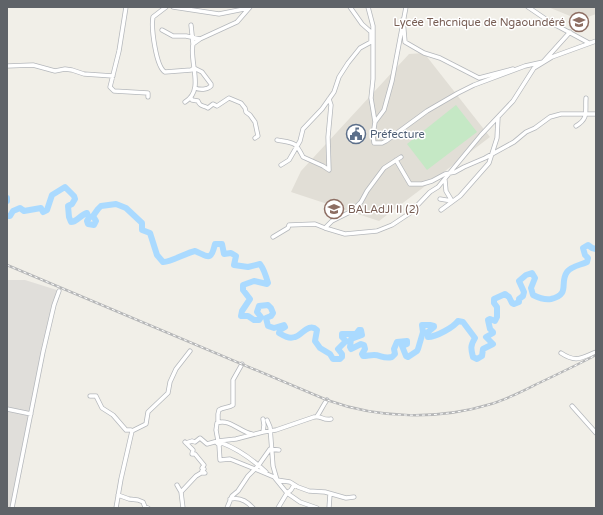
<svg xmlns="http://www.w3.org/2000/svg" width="603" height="515" viewBox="0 0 603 515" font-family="'Varela Round',sans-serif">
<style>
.industrial{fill:#e0deda}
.education{fill:#e1ded6}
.green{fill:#c5e8c5}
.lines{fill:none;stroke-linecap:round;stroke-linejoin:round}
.river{stroke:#aadaff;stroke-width:6}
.minor-casing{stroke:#b5b8bc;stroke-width:5}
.minor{stroke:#fff;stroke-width:3.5}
.rail-casing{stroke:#b6b7b8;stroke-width:2.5}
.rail{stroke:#fff;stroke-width:1;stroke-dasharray:3;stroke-linecap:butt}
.labels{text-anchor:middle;stroke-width:3;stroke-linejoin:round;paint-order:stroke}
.education-label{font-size:11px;fill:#785e54;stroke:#fff;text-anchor:end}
.service-label{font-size:11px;fill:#4e5e75;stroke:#fff;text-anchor:start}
</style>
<rect width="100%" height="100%" fill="#f1efe8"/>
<path class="industrial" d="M7 280H25L60 291 47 338 11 508H7Z"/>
<path class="education" d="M548 7H596V14L580 20Z
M424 53 490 137 379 221 291 192 301 171 409 54Z"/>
<path class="green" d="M456 105 477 132 427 170 407 144Z"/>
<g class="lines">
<path class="river" d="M7 198V201
M7 216H10L13 211 20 208 24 211 41 208 43 212 47 210 52 195 65 187 74 196 75 199 72 204 68 206 69 217 71 222C77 222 80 215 87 213L89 218 87 221 88 224 94 225 96 221 93 216 98 209 101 206 116 204 126 208 142 223V230L150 233 157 255 163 262C169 263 186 253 195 251 209 257 211 261 215 244H222L224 254 231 253 236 256 234 265 248 267 260 264C264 269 266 276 268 283L267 284 254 281 243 285V290L250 299 242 311 241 316H248L254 320H259L261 317 257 312 259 306 268 305 271 308 273 313 271 316 266 318 268 326 274 328 284 325 285 327 280 330 279 333C284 336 289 339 295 337 302 335 309 322 317 330L315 341 320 348 330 354 333 359H340L342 357V354L338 349 346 341 342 337V334H356L359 330H361L362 335 351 339 350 347 351 349 361 344 364 345 365 349 362 354 363 356C367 356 370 355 374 355 381 355 383 359 392 357L395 354 394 349 397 342 407 341V344L402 346 406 356 408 357 417 351 418 349 423 332 422 325H430L434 326V327L428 332V337C436 337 454 327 458 321L463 322 475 338C470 346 471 349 473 357L477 359 482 356 483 349 493 344 486 337 493 333V332L490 329 488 320 490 319 495 321 497 317V307L494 303V299L505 294 509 297 512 303 514 304 519 302V299L523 296 524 292 519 281 526 275 532 273 535 278 531 288 533 295C539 298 545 300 551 299 571 294 559 283 567 272 571 266 581 265 587 262L588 258 585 255 583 248 588 245 592 248 596 249"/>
<defs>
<path id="minor" d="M126 7 119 51 110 87 114 91 148 93V97
M166 7 153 17C151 28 156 67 165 72L191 70 194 68 202 72 211 84V86C207 90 200 90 195 88
M173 7 219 14 249 8
M368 7 373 26V79L371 98 375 122 373 135 374 143H382L386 141 427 111 458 93 474 85 525 66 543 62 570 32
M528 7 550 22 589 43
M403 19 405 42 424 53 440 58 479 78 513 69
M191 25 193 44
M162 30 173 36H186L200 39
M7 66 33 65 55 71 65 69 72 70 84 74 113 76
M191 98 192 100 198 101C200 107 203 105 208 108L213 104 217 106 229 98 241 103 245 108 246 112 250 115 255 122 258 136 255 138
M329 99 331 105 328 137 329 170
M185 102C205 90 189 63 193 44L200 39 237 22 250 7
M375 122 384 110 392 81 406 7
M576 126C589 118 585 112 586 98
M277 140C294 143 295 141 303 157L323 166 329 170
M396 160 410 184H422L432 181 445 174 455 172 464 167 485 158 514 142 526 132 535 128 550 117 561 114H596
M281 165 289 160 300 141 303 129 322 109 334 92 339 77 348 63 360 48 371 42V32L362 24 350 7
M440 199 452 201 446 191 445 180
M441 210 460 196 489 163 497 138 498 118
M325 228 332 221 352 211 361 202 367 191 384 168 401 157
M273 237 288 228 289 225 315 224 325 228 345 234 377 231 392 225 410 213 430 192 438 187 481 135 513 101 534 68 552 57 596 41
M561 353C576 363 581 358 596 352
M90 396H96L102 408 113 415 126 430H131L132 431 121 479 116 508
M572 406 596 433
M7 409 31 414
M317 416C321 411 323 405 327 400
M263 419 264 425 263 432
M267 420 270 427 273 466 277 480 290 482 298 487 309 491 325 492 346 498 354 497
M220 422 218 421V414L219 410C223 407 229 408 233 405V380L242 364
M132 431 146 424 148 412 168 393 170 382 176 369 190 351
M218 441 216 430 217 423C229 418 240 432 252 434
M185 442 186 443 192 441 195 442 200 438 207 444 218 441 236 439 263 432 276 430 314 417C321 415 323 421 331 419
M216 442 219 445 220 460 230 459 255 469 258 466 270 449 279 450
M219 445 222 443C238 449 253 460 266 472
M177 485 181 492
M118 495 129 499 138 500 143 502 145 507 148 508
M230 499C239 497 247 501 253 508
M12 508 43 352 54 305 59 291
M183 508 181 492 196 476 201 473H205L202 471 204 469 202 468 204 465 195 454H192L193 450 186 443
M227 508 232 496 238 491 248 476 255 469 274 477 287 493 300 502 317 508
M278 508 287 493 291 490 294 485
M329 508 330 494"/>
</defs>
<use href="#minor" class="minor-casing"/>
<use href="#minor" class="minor"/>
<defs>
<path id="rail" d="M7 265 327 400C379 419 439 420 491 404 508 399 523 391 539 383 558 374 577 365 596 355"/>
</defs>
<use href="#rail" class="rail-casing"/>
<use href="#rail" class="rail"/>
</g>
<defs>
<symbol id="school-ring" viewBox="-11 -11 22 22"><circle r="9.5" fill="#fff" stroke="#8d6e63" stroke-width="1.5"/><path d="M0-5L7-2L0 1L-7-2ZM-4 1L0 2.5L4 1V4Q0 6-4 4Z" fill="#8d6e63"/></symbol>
<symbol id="civic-ring" viewBox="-11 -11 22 22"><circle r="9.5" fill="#fff" stroke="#5c6f8a" stroke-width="1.5"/><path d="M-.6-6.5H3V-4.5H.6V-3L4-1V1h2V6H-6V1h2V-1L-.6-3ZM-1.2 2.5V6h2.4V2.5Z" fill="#5c6f8a"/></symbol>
</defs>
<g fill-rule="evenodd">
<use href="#school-ring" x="568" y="11" width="22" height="22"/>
<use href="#civic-ring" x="345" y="123" width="22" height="22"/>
<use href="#school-ring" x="323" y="198" width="22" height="22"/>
</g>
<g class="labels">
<g class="education-label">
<text x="565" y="26">Lycée Tehcnique de Ngaoundéré</text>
<text x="348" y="213" text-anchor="start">BALAdJI II (2)</text>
</g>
<g class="service-label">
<text x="370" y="138">Préfecture</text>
</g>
</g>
<rect width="603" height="515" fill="none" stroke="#5f6368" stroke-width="16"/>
</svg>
